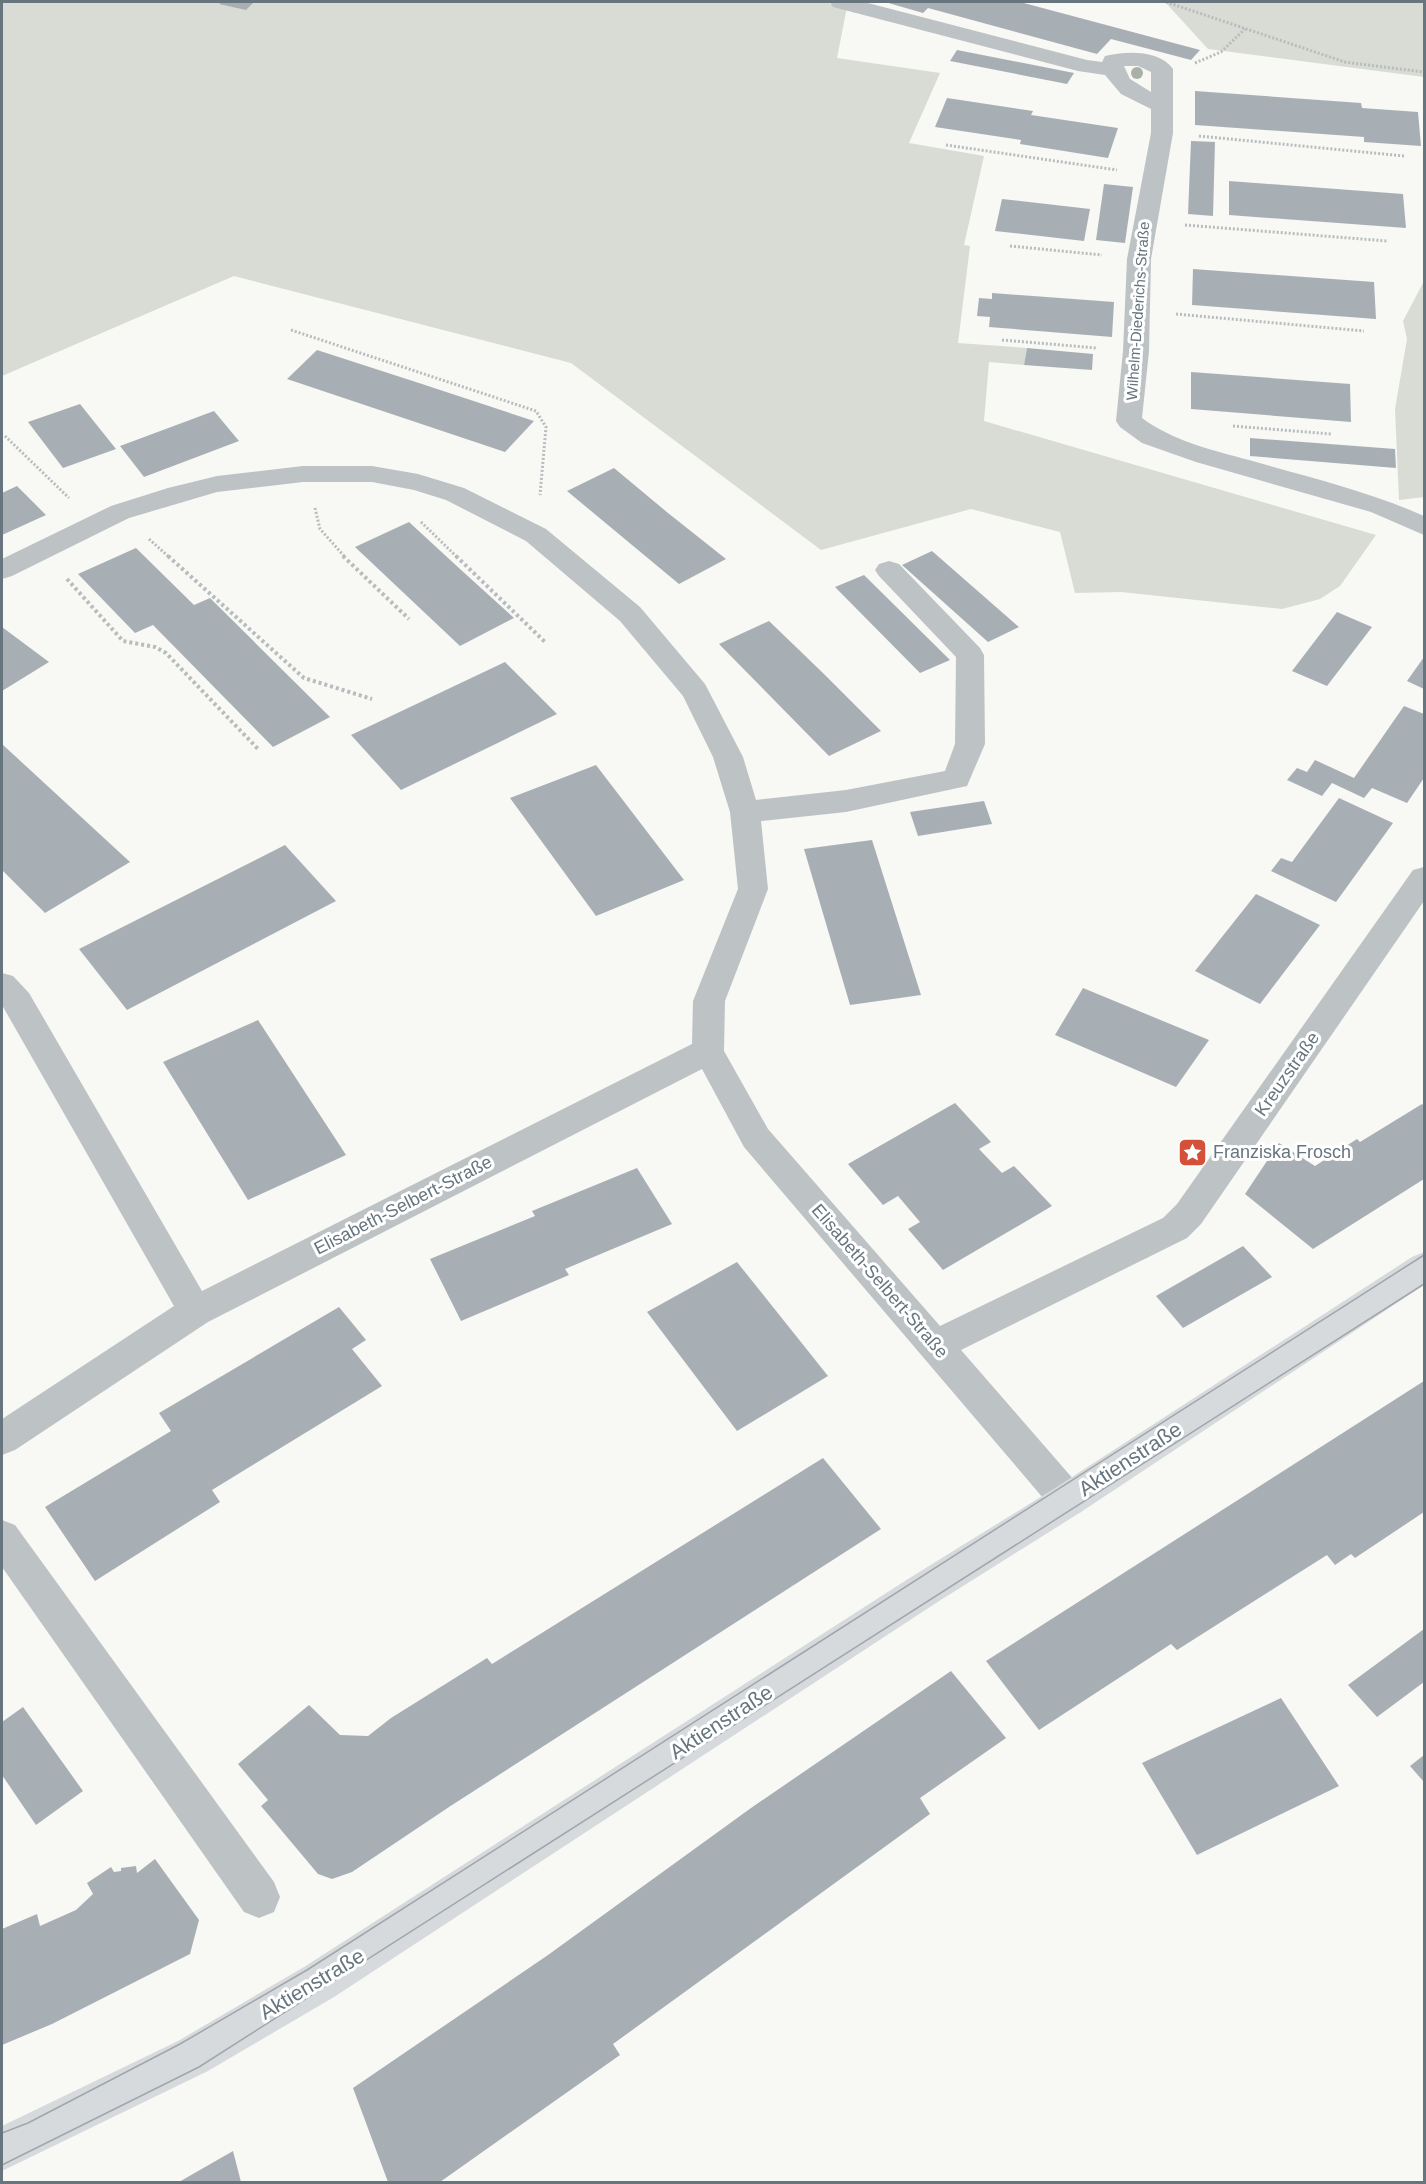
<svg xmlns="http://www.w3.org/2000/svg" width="1426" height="2184" viewBox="0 0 1426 2184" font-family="Helvetica,sans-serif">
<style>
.green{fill:#d8dcd5}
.building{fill:#a8afb4}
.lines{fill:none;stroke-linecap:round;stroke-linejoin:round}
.path-far1{stroke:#b8bcbe;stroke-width:3;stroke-dasharray:2 2;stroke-linecap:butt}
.path{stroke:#b8bcbe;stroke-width:4;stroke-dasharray:3 3;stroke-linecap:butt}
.minor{fill:#bdc2c5;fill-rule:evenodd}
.major{fill:#d6dadd;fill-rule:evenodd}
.tram{stroke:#a0a7ab;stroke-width:1.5}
.tree{fill:#a9b0a5}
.labels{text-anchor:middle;stroke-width:6;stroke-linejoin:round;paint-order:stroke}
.far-street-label{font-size:15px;fill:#66757e;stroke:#fff}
.street-label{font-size:18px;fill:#66757e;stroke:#fff}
.poi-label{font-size:18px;fill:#66757e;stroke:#fff;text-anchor:start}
.near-street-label{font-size:21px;fill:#66757e;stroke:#fff}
</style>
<rect width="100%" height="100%" fill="#f8f8f5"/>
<path class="green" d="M2 2H823L847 7 837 58 940 73 909 143 984 156 964 245 970 246 958 343 1027 348 1024 365 989 362 984 421 1376 535 1340 586 1320 599 1282 609 1121 592 1075 593 1060 532 971 509 821 550 571 363 234 276 2 376Z
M1161 2H1424V77L1208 49 1166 3Z
M1424 281V497L1399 500 1395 409 1407 339 1403 321Z"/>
<path class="building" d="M222 2H254L246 10 219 4Z
M885 2H1020L1200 50 1191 60 1111 39 1097 54 928 8 923 13Z
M957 50 1074 73 1067 84 950 61Z
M1195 91 1361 103 1362 108 1418 112 1421 146 1364 142V137L1195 125Z
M947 98 1033 111 1031 115 1118 128 1108 158 1020 144 1021 140 935 127Z
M1191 141 1215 142 1213 216 1188 214Z
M1229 181 1403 194 1406 228 1229 215Z
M1104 184 1133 187 1125 243 1096 240Z
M1002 199 1090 209 1084 241 995 231Z
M1193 269 1374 282 1376 319 1192 305Z
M992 293 1114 302 1112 337 989 327 990 317 977 316 979 298 992 299Z
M1027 348 1093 354 1092 370 1024 365Z
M317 350 422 384 534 421 505 452 287 379Z
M1191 372 1350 384 1351 422 1191 409Z
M80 404 116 449 63 468 28 422Z
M214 411 239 441 144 477 120 446Z
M1250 438 1395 449 1396 468 1250 456Z
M614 468 668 513 726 559 679 584 567 491Z
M17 486 46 515 2 535V493Z
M409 522 460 569 514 618 460 646 355 547Z
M136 548 194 605 210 598 330 717 273 747 153 625 135 633 78 574Z
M932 551 1019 627 988 642 902 565Z
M864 575 950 660 920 673 835 587Z
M1337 612 1372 627 1327 686 1292 671Z
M769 621 824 674 881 731 829 756 719 644Z
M2 627 49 662 2 691Z
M1424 657V689L1407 681Z
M505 662 557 714 401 790 351 735Z
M1404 706 1424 714V778L1407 803 1372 788 1364 798 1332 783 1322 796 1287 780 1297 768 1307 772 1315 760 1354 778Z
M2 744 130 862 45 913 2 870Z
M596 765 684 880 596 916 510 798Z
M1339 798 1393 823 1336 902 1271 871 1281 858 1292 862Z
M984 801 992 824 918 836 910 812Z
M872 840 921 995 850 1005 804 849Z
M285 845 336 901 127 1010 79 949Z
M1256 894 1320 925 1260 1004 1195 971Z
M1083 988 1209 1040 1176 1087 1055 1035Z
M258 1020 346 1155 248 1200 163 1062Z
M955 1103 991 1142 979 1149 1002 1173 1014 1166 1052 1206 943 1270 908 1229 920 1222 898 1196 883 1205 848 1164Z
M1422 1104 1424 1106V1179L1313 1249 1245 1194 1279 1143 1315 1166 1357 1139 1360 1142Z
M637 1168 672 1224 565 1269 569 1275 461 1321 430 1259 535 1216 532 1211Z
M1243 1246 1272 1277 1183 1328 1156 1296Z
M737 1262 828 1376 737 1431 647 1312Z
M339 1307 366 1340 352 1349 382 1386 212 1490 220 1502 95 1581 45 1507 171 1431 159 1413Z
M1424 1381V1512L1355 1558 1351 1554 1335 1565 1327 1555 1177 1650 1171 1644 1039 1730 986 1661Z
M823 1458 881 1529 449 1807 352 1872 332 1879 318 1874 261 1806 268 1800 238 1764 309 1705 340 1735 368 1736 391 1718 487 1658 492 1664Z
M1424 1629V1682L1377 1717 1348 1685Z
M951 1671 1006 1738 920 1798 930 1814 613 2044 620 2055 440 2182H388L353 2088 548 1955 751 1808Z
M1281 1698 1339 1786 1197 1855 1142 1763Z
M23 1707 83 1791 36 1825 2 1775V1722Z
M1424 1755V1782L1410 1766Z
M155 1859 199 1920 190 1954 52 2024 2 2045V1929L37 1914 40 1926 76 1910 93 1894 87 1883 111 1867 114 1872 121 1871V1868L136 1866 137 1873Z
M233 2151 241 2182H179Z"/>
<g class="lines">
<path class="path-far1" d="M1166 2 1345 62 1424 72
M1195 63 1221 52 1245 29
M1199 136 1404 156
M946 145 1117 170
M1185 225 1387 241
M1010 246 1102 255
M1176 314 1364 331
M291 330 536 411 546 427 540 495
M1002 340 1097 348
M1233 426 1331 434
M5 436 69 498
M315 508 320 529 345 557
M421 522 457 557
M149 539 169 557"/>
<path class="path" d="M168 556 304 678 372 699
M343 556 409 619
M456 556 545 642
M67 579 123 641 155 647 166 653 258 749"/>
<path class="minor" d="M830 2H864L1087 60 1102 62 1105 56C1125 51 1159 49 1173 69V133L1151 259 1149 351 1142 418C1173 441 1212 450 1249 460 1308 477 1368 491 1424 516V535L1371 512 1196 462 1142 443 1120 427 1116 421 1123 351 1127 259 1151 133V109L1121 94 1105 75 1078 71 833 7ZM1124 66H1138L1151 72V92L1130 79Z
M303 466H372L418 474 464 488 546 529 640 607 705 684 743 757 756 800 846 790 945 771 955 744 956 657 879 576 875 570 879 564 889 561 899 564 980 648 984 655 985 744 967 786 846 812 761 821 768 889 725 1001 724 1051 768 1129 940 1326 1163 1218 1177 1204 1413 870 1424 867V901L1201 1224 1187 1238 961 1350 1081 1488 1087 1500 1081 1512 1068 1517 1055 1512 744 1147 702 1069 208 1322 15 1450 2 1455V1419L174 1306 2 1005V973L13 976 29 993 202 1291 692 1044 693 1001 738 889 730 812 713 757 683 696 620 621 526 541 446 500 414 490 372 482H303L217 492 129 518 12 576 2 579V559L111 506 168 488 217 476Z
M2 1520 15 1525 274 1882 280 1897 274 1912 259 1918 244 1912 2 1567Z"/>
<path class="major" d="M1424 1252V1285L1081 1512 936 1603 334 1997 208 2071 2 2171V2126L178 2041 304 1967 908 1579 1055 1488 1412 1257Z"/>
<path class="tram" d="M2 2133 28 2123 180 2044 307 1970 1424 1255
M2 2165 199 2067 1424 1284"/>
</g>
<circle class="tree" cx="1137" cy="73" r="6"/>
<defs>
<symbol id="sight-square" viewBox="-11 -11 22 22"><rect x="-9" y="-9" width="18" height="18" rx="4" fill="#d45039" stroke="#fff"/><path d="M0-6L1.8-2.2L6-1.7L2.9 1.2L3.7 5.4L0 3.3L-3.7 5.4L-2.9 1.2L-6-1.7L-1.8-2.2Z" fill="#fff"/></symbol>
</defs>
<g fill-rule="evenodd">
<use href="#sight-square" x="1176" y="1136" width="33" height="33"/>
</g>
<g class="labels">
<g class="far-street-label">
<text transform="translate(1138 311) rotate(-86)" y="5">Wilhelm-Diederichs-Straße</text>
</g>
<g class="street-label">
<text transform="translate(1287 1074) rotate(-55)" y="6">Kreuzstraße</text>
<text transform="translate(403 1205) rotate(-27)" y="6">Elisabeth-Selbert-Straße</text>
<text transform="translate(880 1281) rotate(49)" y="6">Elisabeth-Selbert-Straße</text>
</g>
<g class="poi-label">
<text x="1213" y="1158">Franziska Frosch</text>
</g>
<g class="near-street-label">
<text transform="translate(1130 1459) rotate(-33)" y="7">Aktienstraße</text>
<text transform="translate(721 1722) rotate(-33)" y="7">Aktienstraße</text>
<text transform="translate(312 1984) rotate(-31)" y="7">Aktienstraße</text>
</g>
</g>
<rect width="1426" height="2184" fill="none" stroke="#66757e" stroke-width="6"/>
</svg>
